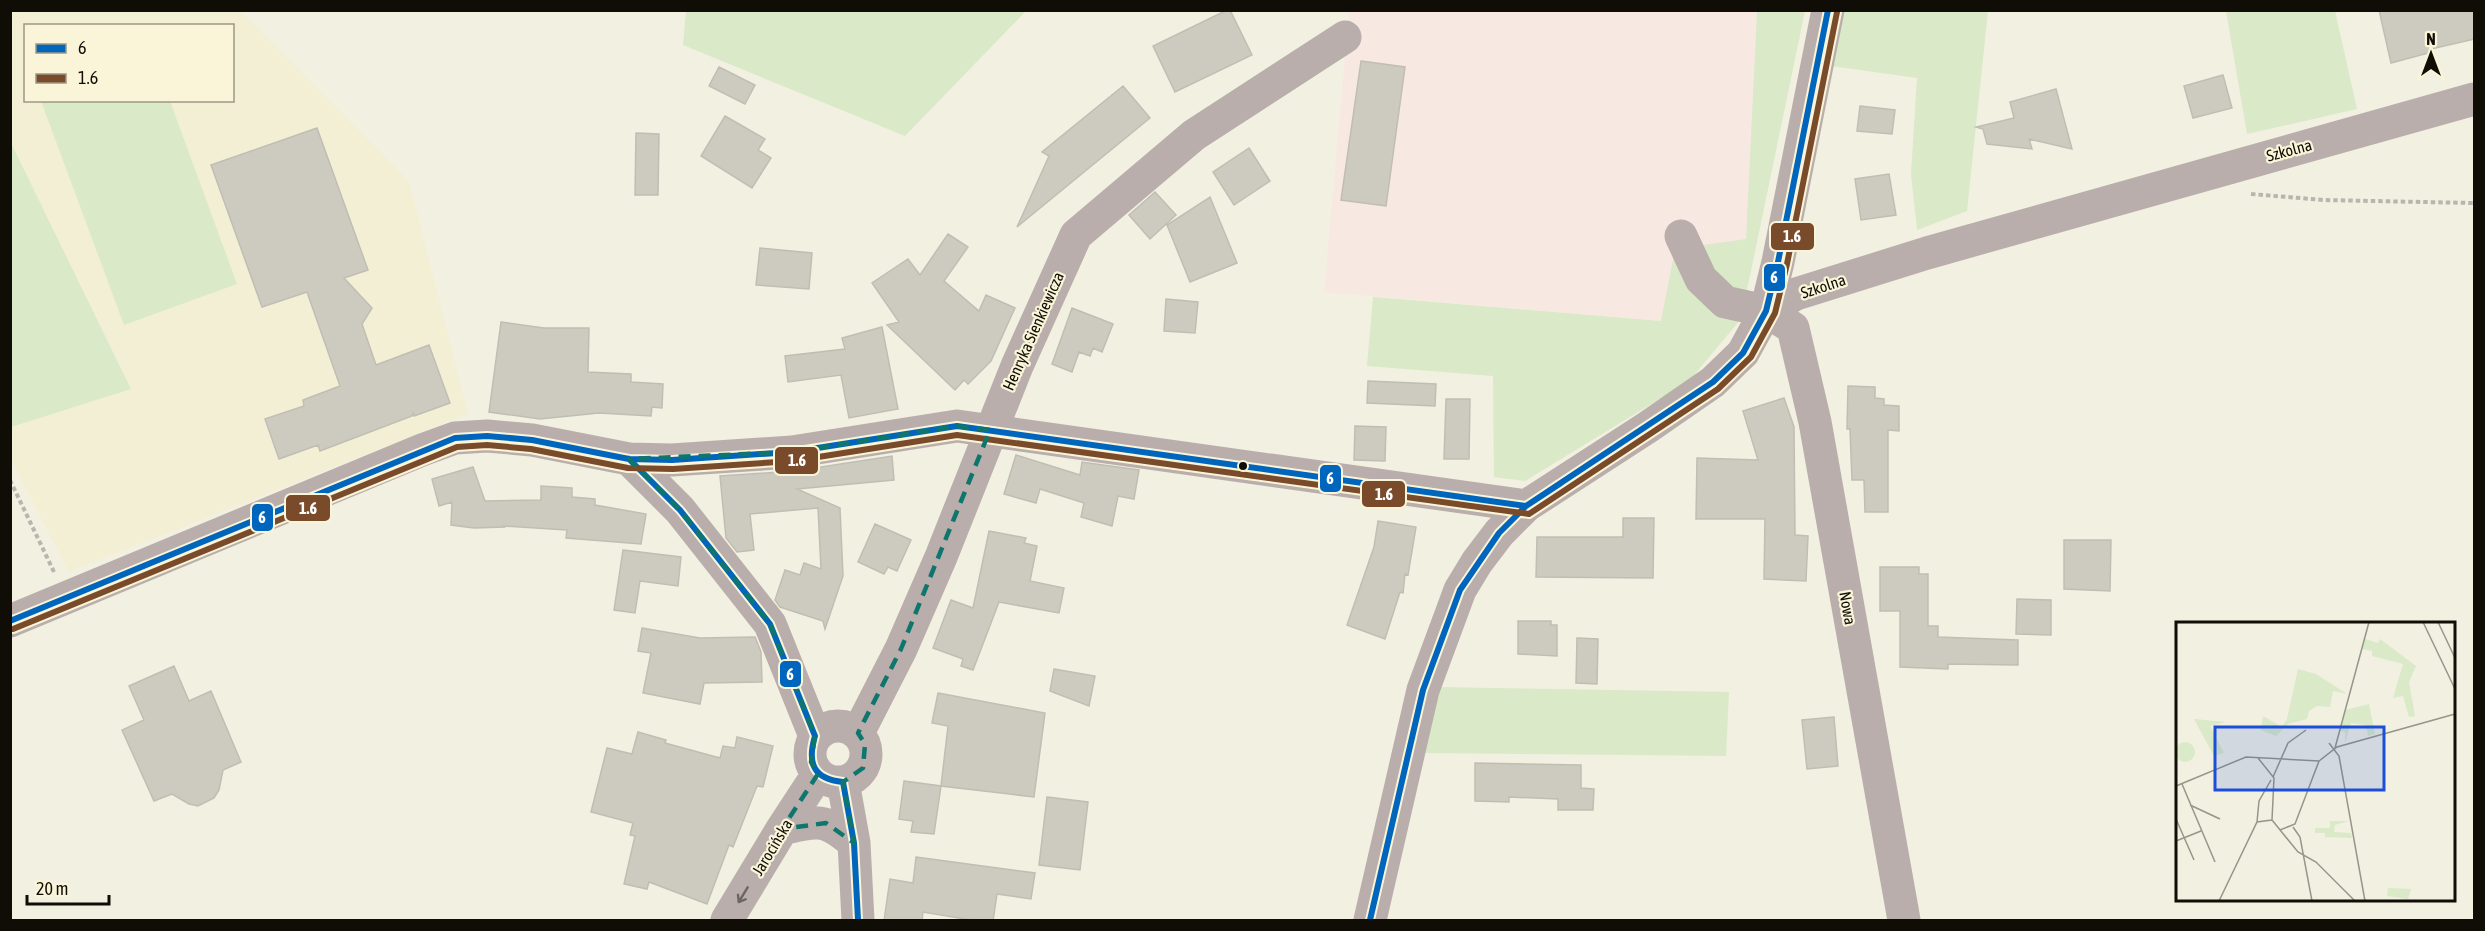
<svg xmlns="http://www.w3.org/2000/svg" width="2485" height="931" viewBox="0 0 2485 931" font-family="'Asap Condensed',sans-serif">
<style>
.commercial{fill:#f8e8e2}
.built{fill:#f3efd4;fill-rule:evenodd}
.green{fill:#dae9c7}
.building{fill:#cdcbbf;stroke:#c0beb3;stroke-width:1.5}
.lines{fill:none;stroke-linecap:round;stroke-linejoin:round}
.path{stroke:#bbb4ae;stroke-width:4;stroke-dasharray:4.5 3;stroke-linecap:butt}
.minor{stroke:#b9aeac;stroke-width:33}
.bus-1-casing{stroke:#faf5d9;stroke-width:10}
.bus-2-casing{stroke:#faf5d9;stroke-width:10}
.bus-1{stroke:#0065bd;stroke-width:6}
.bus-2{stroke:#7a4b2a;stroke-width:6}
.oneway{stroke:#6c6661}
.marked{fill:none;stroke:#0f766e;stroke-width:4.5;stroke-dasharray:12 8;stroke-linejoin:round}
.bus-dot{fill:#0f0d05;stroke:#faf5d9;stroke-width:2}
.labels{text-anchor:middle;stroke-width:4.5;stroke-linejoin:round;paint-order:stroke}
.street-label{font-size:16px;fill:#0f0d05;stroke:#faf5d9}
.inset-road{fill:none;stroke:#979589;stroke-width:1.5}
.view{fill:#1d4ed8;fill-opacity:0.15;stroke:#1d4ed8;stroke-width:3}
.inset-edge{fill:none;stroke:#0f0d05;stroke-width:3}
.line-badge{stroke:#faf5d9;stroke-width:2}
.badge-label{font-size:16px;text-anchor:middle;font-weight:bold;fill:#fff}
</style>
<rect width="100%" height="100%" fill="#f2f0e1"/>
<path class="commercial" d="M1349 11H1757L1746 240 1675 249 1661 321 1324 292Z"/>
<path class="built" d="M11 11H241L409 181 468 414 69 572 11 460V427L131 388 11 143ZM26 26H232V100H26Z"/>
<path class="green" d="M686 11V10L1026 11 905 136 683 45Z
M1757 11H1805L1741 319 1689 381 1525 481 1494 477 1493 376 1367 366 1373 297 1661 321 1675 249 1746 239Z
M1842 11H1988L1967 211 1917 230 1911 174 1917 78 1831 66Z
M2226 11H2335L2357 109 2247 134Z
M41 101H170L237 284 124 325Z
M11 143 131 389 11 427H10Z
M1435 687 1729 692 1726 756 1419 753Z"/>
<path class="building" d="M1227 10H1230L1252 55 1175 92 1153 46Z
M2379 10H2475V39L2431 49 2432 52 2391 63Z
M1361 61 1405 67 1386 206 1341 200Z
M719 67 755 85 745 104 709 86Z
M2223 75 2232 108 2193 118 2184 86Z
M1123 86 1150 118 1017 227 1049 156 1042 152Z
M2056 89 2072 149 2029 139 2032 149 1987 144 1983 129 1976 127 2014 118 2010 102Z
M1860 106 1895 110 1892 134 1857 131Z
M725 116 765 139 758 150 771 158 752 188 701 156Z
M317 128 368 270 344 278 372 308 362 324 376 365 429 345 450 403 414 416 413 413 412 416 320 451 318 445 279 459 265 419 304 406 303 400 340 386 307 292 262 307 211 165Z
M636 133 659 134 658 195H635Z
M1249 148 1270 181 1234 205 1213 172Z
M1889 174 1896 215 1861 220 1855 179Z
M1155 192 1176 215 1150 239 1129 215Z
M1210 197 1237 263 1190 282 1167 225Z
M948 234 968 247 944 281 979 311 986 295 1015 308 991 361 968 384 964 380 955 390 887 325 899 322 872 283 908 259 920 275Z
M760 248 812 253 809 289 756 285Z
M1166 299 1198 302 1195 333 1164 331Z
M1072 308 1113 324 1102 352 1093 348 1090 356 1079 352 1072 372 1052 364Z
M501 322 544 328H589L588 372 631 374V382L663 384 662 408 652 407 651 416 599 413 540 419 489 412Z
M882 327 898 409 849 418 841 375 788 382 785 356 845 349 842 338Z
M1368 381 1436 384 1435 406 1367 403Z
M1848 386 1875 387V398L1884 399V405L1899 406V431L1888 430V512H1865L1864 480H1852L1850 429H1847Z
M1784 398 1794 427 1795 535 1808 536 1806 581 1764 579 1765 519H1696L1697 458 1758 460 1743 411Z
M1446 399H1470L1469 459H1444Z
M1355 426 1386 427 1385 461 1354 460Z
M1016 455 1080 475 1082 462 1139 470 1134 499 1118 496 1112 526 1081 517 1084 503 1040 489 1036 503 1004 494Z
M892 456 894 480 797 489 840 508 843 576 825 629 823 621 780 607 775 600 785 570 800 575 804 563 821 569 818 508 750 514 754 550 737 552 726 538 720 476 795 471Z
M473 467 485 501 541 500V486L572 488V497L595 499V505L646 514 641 544 566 538 567 530 503 526 504 527 474 528 451 525 452 502 439 506 432 479Z
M1623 518H1654L1653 578 1536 577 1537 537H1623Z
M1378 521 1416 527 1408 575 1405 574 1403 593 1400 592 1385 639 1347 625 1374 547Z
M875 524 911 540 897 571 888 567 884 574 858 562Z
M989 531 1026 538 1024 543 1037 546 1030 581 1064 588 1059 613 999 602 973 670 961 666 963 659 933 648 951 600 973 608Z
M2064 540H2111L2110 591 2064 589Z
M623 550 681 557 678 586 640 581 635 613 614 610Z
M1880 567H1919V574H1928V626H1938V637L2018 640V665L1948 664V669L1900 667V611H1880Z
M2017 599 2051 600V635L2016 634Z
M1518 621H1551V625H1557V656L1518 654Z
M642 628 700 638 755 637 761 652 762 682 704 683 700 704 643 693 651 653 638 651Z
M1577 638 1598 639 1597 684 1576 683Z
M174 666 189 701 211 691 241 762 223 770 219 790 214 798 198 806 189 804 172 794 154 801 122 730 144 720 129 686Z
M1054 669 1095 676 1089 706 1050 691Z
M938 693 1045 713 1034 797 941 786 948 726 932 723Z
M1834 717 1838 766 1807 769 1802 720Z
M638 732 666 740 665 743 720 758 723 746 735 748 737 737 773 746 763 787 757 786 733 847 729 845 707 904 649 882 647 889 624 884 635 836 630 835 633 823 591 812 607 748 632 754Z
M1475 763 1581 765V788L1594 789 1593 810H1558V799L1509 797V802L1475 801Z
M904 781 941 786 934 834 911 832 913 821 899 819Z
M1047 797 1088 802 1080 870 1039 865Z
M916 857 1035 873 1031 899 997 894 993 921H977L923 912 922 921H884L890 879 913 883Z"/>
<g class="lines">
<path class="path" d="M2251 194 2323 200 2474 203
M10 480 54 572"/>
<path class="minor" d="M1681 236 1701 279 1725 302 1766 311 1793 328 1815 422 1904 920
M1766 311 1778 262 1828 10
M629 459 680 510 770 624 815 736
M10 621 422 450 455 438 487 436 532 440 629 459 672 460 792 452 957 426 1526 506
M810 754a28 28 0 1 1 56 0a28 28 0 1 1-56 0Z
M858 733 901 649 941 557 1017 366 1076 235 1194 135 1345 37
M843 782 854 843 858 920
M782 829C818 820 825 818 854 843
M727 920 782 829 818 774
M1370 920 1423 690 1460 590 1477 562 1499 533 1526 506 1648 427 1713 382 1743 353 1766 311 1796 294 1927 253 2474 99"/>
<defs>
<path id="bus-1" d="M629 459 680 510 770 624 815 736C807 763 813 779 843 782L854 843 858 920
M10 621 455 438 487 436 532 440 629 459 672 460 792 452 957 426 1526 506 1713 382 1743 353 1766 311 1778 262 1828 10
M1370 920 1423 690 1460 590 1499 533 1526 506 1561 483"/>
<path id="bus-2" d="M13 629 457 447 487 445 531 449 628 468 673 469 793 461 957 435 1529 514 1718 389 1751 357 1775 313 1787 264 1837 12"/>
</defs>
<use href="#bus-1" class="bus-1-casing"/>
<use href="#bus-2" class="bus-2-casing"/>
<use href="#bus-1" class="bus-1"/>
<use href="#bus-2" class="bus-2"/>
</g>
<defs><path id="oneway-shaft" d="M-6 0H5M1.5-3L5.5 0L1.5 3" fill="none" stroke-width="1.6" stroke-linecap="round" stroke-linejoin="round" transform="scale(1.5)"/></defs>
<use class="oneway" href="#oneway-shaft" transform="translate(743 895) rotate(121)"/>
<path class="marked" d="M957 426 990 430 901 649 858 733 865 744 863 768 843 782 854 843 826 823 782 829 818 774 811 762 815 736 770 624 680 510 629 459 792 452Z"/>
<circle class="bus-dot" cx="1243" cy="466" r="5"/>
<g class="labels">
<g class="street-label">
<text transform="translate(2289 150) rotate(-15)" y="6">Szkolna</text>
<text transform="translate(1823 286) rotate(-18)" y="6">Szkolna</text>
<text transform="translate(1033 331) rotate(-66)" y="6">Henryka Sienkiewicza</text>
<text transform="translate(1848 608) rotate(80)" y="6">Nowa</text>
<text transform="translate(772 847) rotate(-59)" y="6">Jarocińska</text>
</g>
</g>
<g transform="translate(2176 622)">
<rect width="279" height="279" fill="#f2f0e1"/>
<path d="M189 17 202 21 204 17 240 44 233 60 239 94 233 95 227 74 217 76 227 42 196 34V29L186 27ZM122 47 140 52 171 72 157 69 154 85 141 84 133 89 131 97 112 102 100 114 85 108 87 94 106 105 111 97ZM193 82 199 112 192 114 190 103 175 101 169 121V110L164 109 169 88ZM18 97 50 100 34 104 48 131 38 134ZM-1 130a10 10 0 1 1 20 0a10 10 0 1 1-20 0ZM154 199H173L159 203 158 210 175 211 176 216 149 215V211H139V206H154ZM212 266 235 267 232 277 211 274Z" fill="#dae9c7"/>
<path class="inset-road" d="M247 0 279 67M262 0 279 36M153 121 163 134 189 279M159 126 193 0M82 136 98 156 96 198M97 155 112 121 130 108M6 162 39 240M0 164 70 135 143 139 161 125 279 92M14 183 44 197M0 197 18 238M96 198 122 230 140 240 179 279M81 200 83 179 95 158M117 205 124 215 136 279M104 208 119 202 143 139M0 219 25 209M43 279 81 200 96 198"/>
<path class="view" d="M39 105H208V168H39Z"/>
<rect width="279" height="279" class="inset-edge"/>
</g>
<g class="line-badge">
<rect x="1770" y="222" width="45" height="29" rx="6" fill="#7a4b2a"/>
<rect x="1763" y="263" width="23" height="29" rx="6" fill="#0065bd"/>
<rect x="774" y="446" width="45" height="29" rx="6" fill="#7a4b2a"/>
<rect x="1319" y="464" width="23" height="29" rx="6" fill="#0065bd"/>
<rect x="1361" y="480" width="45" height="28" rx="6" fill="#7a4b2a"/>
<rect x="285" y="494" width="46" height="28" rx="6" fill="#7a4b2a"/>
<rect x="251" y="503" width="23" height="29" rx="6" fill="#0065bd"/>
<rect x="779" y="660" width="23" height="28" rx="6" fill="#0065bd"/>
</g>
<g class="badge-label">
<text x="1792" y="242">1.6</text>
<text x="1774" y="283">6</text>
<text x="797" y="466">1.6</text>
<text x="1330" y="484">6</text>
<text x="1384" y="500">1.6</text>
<text x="308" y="514">1.6</text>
<text x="262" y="523">6</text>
<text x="790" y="680">6</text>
</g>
<rect width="2485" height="931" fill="none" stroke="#0f0d05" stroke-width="24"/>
<rect x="24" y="24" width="210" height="78" fill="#faf5d9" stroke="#9c9884" stroke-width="1.5"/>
<rect x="36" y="44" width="30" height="9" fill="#0065bd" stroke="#9c9884" stroke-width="1.5"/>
<text x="78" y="54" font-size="18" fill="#0f0d05">6</text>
<rect x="36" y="74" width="30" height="9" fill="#7a4b2a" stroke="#9c9884" stroke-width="1.5"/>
<text x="78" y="84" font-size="18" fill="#0f0d05">1.6</text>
<g transform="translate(2431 54)" stroke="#faf5d9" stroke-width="4.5" paint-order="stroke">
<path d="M0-4.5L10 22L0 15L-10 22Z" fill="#0f0d05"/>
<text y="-9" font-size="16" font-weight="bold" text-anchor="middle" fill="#0f0d05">N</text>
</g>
<path d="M27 895v9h82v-9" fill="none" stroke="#0f0d05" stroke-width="3"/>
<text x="36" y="895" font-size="18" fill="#0f0d05" stroke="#faf5d9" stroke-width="4.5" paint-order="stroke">20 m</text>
</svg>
